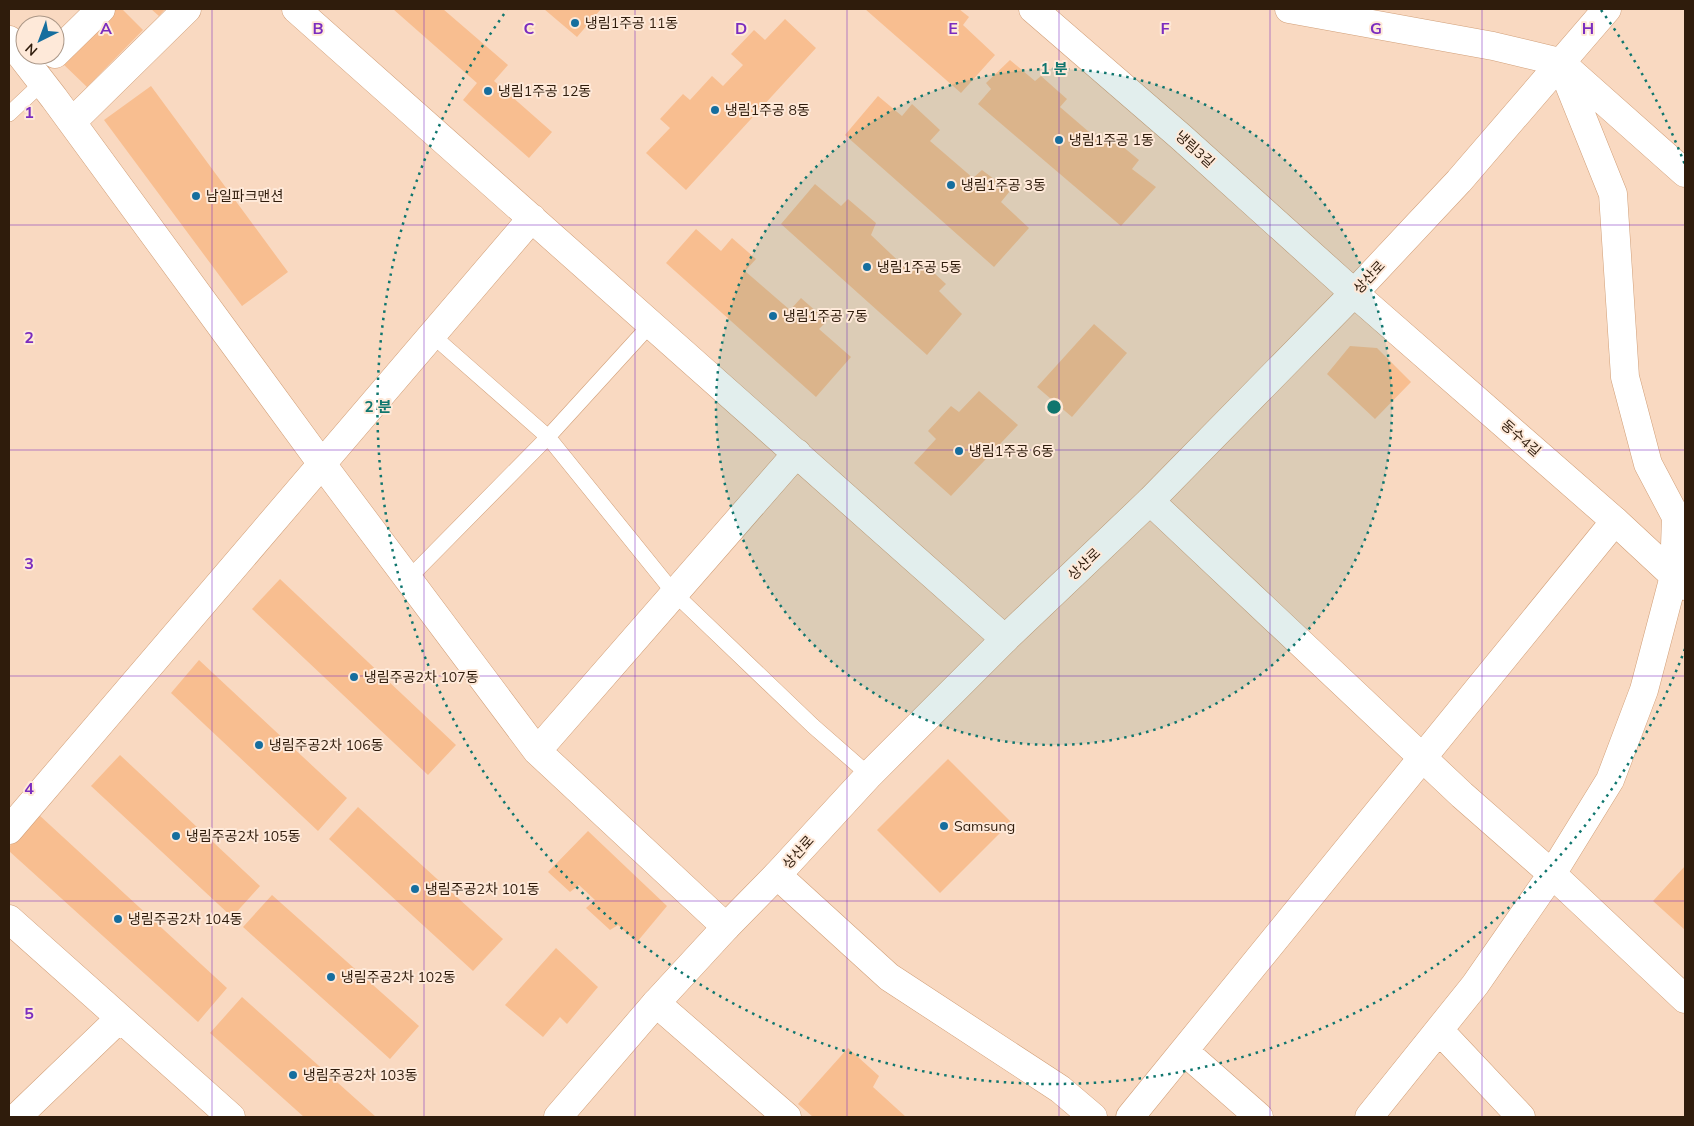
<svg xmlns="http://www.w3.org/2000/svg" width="1694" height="1126" viewBox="0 0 1694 1126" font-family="Mulish,'Noto Sans KR',sans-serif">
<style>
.building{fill:#f8be90}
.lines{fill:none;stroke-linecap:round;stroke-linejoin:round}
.lane-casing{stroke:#d19f78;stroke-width:16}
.street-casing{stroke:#d19f78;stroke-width:29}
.secondary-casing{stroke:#d19f78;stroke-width:29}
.lane{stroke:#fff;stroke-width:15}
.street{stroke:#fff;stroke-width:28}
.secondary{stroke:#fff;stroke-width:28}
.grid{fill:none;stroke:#7b2cbf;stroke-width:1;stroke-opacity:0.55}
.ring{fill:none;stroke:#0f766e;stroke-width:2.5;stroke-dasharray:2.5 5}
.poi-dot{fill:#166e9e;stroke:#fee9d9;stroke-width:2}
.labels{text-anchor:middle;stroke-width:4;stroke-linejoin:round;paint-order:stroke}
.poi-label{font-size:14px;fill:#2f1c0c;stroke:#fee9d9;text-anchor:start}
.street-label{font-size:14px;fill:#2f1c0c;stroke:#fee9d9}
.grid-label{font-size:16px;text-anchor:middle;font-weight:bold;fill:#7b2cbf;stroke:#fee9d9;stroke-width:4;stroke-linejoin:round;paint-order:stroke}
.centre{fill:#0f766e;stroke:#fee9d9;stroke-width:2.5}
.ring-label{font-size:15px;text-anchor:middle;font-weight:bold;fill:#0f766e;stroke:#fee9d9;stroke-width:4;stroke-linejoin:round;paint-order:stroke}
</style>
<rect width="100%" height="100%" fill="#f9d9c1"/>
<path class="building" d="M113 9H122L143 30 87 87 61 62Z
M151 9H165L159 16Z
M393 9H443L508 65 494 81 552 132 529 158 463 100 477 83Z
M544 9H601L577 37Z
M865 9H959L969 17 963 25 995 55 961 93Z
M785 19 816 48 686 190 646 153 670 128 660 119 683 94 690 100 712 76 723 86 743 65 731 54 754 30 765 40Z
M1010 60 1035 81 1041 76 1067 99 1060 107 1103 144 1110 136 1139 160 1132 169 1156 187 1121 226 978 104 991 89 986 83Z
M151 86 288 272 242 306 104 120Z
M878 96 902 116 912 104 940 130 930 141 973 178 982 170 1010 191 1001 202 1029 228 994 267 845 135Z
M815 184 841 206 848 199 876 223 871 235 911 273 921 261 946 284 939 291 962 314 927 355 781 224Z
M696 229 721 251 732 238 756 259 745 271 790 310 801 298 827 321 819 329 851 357 816 397 666 263Z
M1094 324 1127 353 1072 417 1037 387Z
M1350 346 1377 348 1411 382 1375 419 1327 374Z
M979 391 1018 425 951 496 914 463 936 439 928 431 951 406 959 412Z
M280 579 456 745 428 775 252 609Z
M199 660 347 798 318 831 171 693Z
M120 755 260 886 232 917 91 786Z
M948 759 1011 822 940 893 877 830Z
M358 807 503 939 473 971 329 839Z
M38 814 227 988 198 1022 9 851V847Z
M588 831 667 906 637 942 618 925 610 930 586 908 595 900 579 885 570 892 548 872Z
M1685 866V930L1653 901Z
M272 895 419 1026 390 1059 243 927Z
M556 948 598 987 567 1024 560 1017 543 1037 505 1005Z
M242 997 376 1117H304L210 1033Z
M848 1048 879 1076 873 1087 906 1117H813L798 1104Z"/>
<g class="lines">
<defs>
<path id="lane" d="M9 114 42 83
M432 335 548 437 674 593 813 726 869 775
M407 580 548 437 651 324"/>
<path id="street" d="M296 9 1005 639
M1289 9 1493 46 1560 62 1685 173
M9 40 54 98 322 464 537 751 726 927
M55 54 101 9
M72 122 187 9
M1150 501 1462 795 1552 874 1685 999
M537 751 797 453
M9 830 532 218
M777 875 889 977 1060 1089 1093 1117
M9 919 231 1117
M656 1003 787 1117
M1439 1030 1521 1117
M1184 1051 1259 1117
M17 1117 120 1018
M1130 1117 1615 521
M1369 1117 1475 985 1552 874 1610 780 1644 690 1674 576 1676 517 1648 464 1625 377 1613 194 1560 62"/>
<path id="secondary" d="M1033 9 1181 137 1354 293 1615 521 1685 586
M558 1117 656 1003 726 927 777 875 869 775 1005 639 1150 501 1354 293 1459 181 1607 9"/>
</defs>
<use href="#lane" class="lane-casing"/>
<use href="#street" class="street-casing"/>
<use href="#secondary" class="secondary-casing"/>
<use href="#lane" class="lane"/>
<use href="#street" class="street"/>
<use href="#secondary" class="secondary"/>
</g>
<path class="grid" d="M212 9V1117M424 9V1117M635 9V1117M847 9V1117M1059 9V1117M1270 9V1117M1482 9V1117M9 225H1685M9 450H1685M9 676H1685M9 901H1685"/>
<circle cx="1054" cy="407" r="338" fill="#0f766e" fill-opacity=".12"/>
<g class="ring">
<circle cx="1054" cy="407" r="338"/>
<path d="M1685 649A676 676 0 1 1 507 10M1601 10A676 676 0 0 1 1685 165"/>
</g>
<g class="poi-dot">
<circle cx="575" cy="23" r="5"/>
<circle cx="488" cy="91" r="5"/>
<circle cx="715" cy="110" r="5"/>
<circle cx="1059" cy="140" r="5"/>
<circle cx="951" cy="185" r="5"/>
<circle cx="196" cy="196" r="5"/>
<circle cx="867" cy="267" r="5"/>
<circle cx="773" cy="316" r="5"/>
<circle cx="959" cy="451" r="5"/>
<circle cx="354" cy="677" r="5"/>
<circle cx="259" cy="745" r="5"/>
<circle cx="944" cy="826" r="5"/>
<circle cx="176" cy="836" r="5"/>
<circle cx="415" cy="889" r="5"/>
<circle cx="118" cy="919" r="5"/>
<circle cx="331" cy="977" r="5"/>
<circle cx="293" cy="1075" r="5"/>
</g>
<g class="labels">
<g class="poi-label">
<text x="585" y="28">냉림1주공 11동</text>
<text x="498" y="96">냉림1주공 12동</text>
<text x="725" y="115">냉림1주공 8동</text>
<text x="1069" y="145">냉림1주공 1동</text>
<text x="961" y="190">냉림1주공 3동</text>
<text x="206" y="201">남일파크맨션</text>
<text x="877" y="272">냉림1주공 5동</text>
<text x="783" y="321">냉림1주공 7동</text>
<text x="969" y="456">냉림1주공 6동</text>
<text x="364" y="682">냉림주공2차 107동</text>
<text x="269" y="750">냉림주공2차 106동</text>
<text x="954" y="831">Samsung</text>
<text x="186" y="841">냉림주공2차 105동</text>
<text x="425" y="894">냉림주공2차 101동</text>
<text x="128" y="924">냉림주공2차 104동</text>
<text x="341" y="982">냉림주공2차 102동</text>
<text x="303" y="1080">냉림주공2차 103동</text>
</g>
<g class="street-label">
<text transform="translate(1195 149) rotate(42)" y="5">냉림3길</text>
<text transform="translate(1369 277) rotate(-47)" y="5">상산로</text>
<text transform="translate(1521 438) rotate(41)" y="5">동수4길</text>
<text transform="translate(1084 564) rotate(-44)" y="5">상산로</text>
<text transform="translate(798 852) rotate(-48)" y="5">상산로</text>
</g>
</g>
<g class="grid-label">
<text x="106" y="34">A</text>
<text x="318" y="34">B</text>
<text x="529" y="34">C</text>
<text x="741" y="34">D</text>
<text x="953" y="34">E</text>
<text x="1165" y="34">F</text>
<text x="1376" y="34">G</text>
<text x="1588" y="34">H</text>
<text x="29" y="118">1</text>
<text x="29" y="343">2</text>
<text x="29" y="569">3</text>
<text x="29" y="794">4</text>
<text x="29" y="1019">5</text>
</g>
<circle cx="1054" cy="407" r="8" class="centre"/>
<g class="ring-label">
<text x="1054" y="74">1 분</text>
<text x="378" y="412">2 분</text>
</g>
<rect width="1694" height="1126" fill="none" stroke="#2f1c0c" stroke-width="20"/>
<g transform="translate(40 40) rotate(222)"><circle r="24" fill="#fee9d9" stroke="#ab9787"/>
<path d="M0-4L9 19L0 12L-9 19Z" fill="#166e9e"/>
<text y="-8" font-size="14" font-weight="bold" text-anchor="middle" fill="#2f1c0c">N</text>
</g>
</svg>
